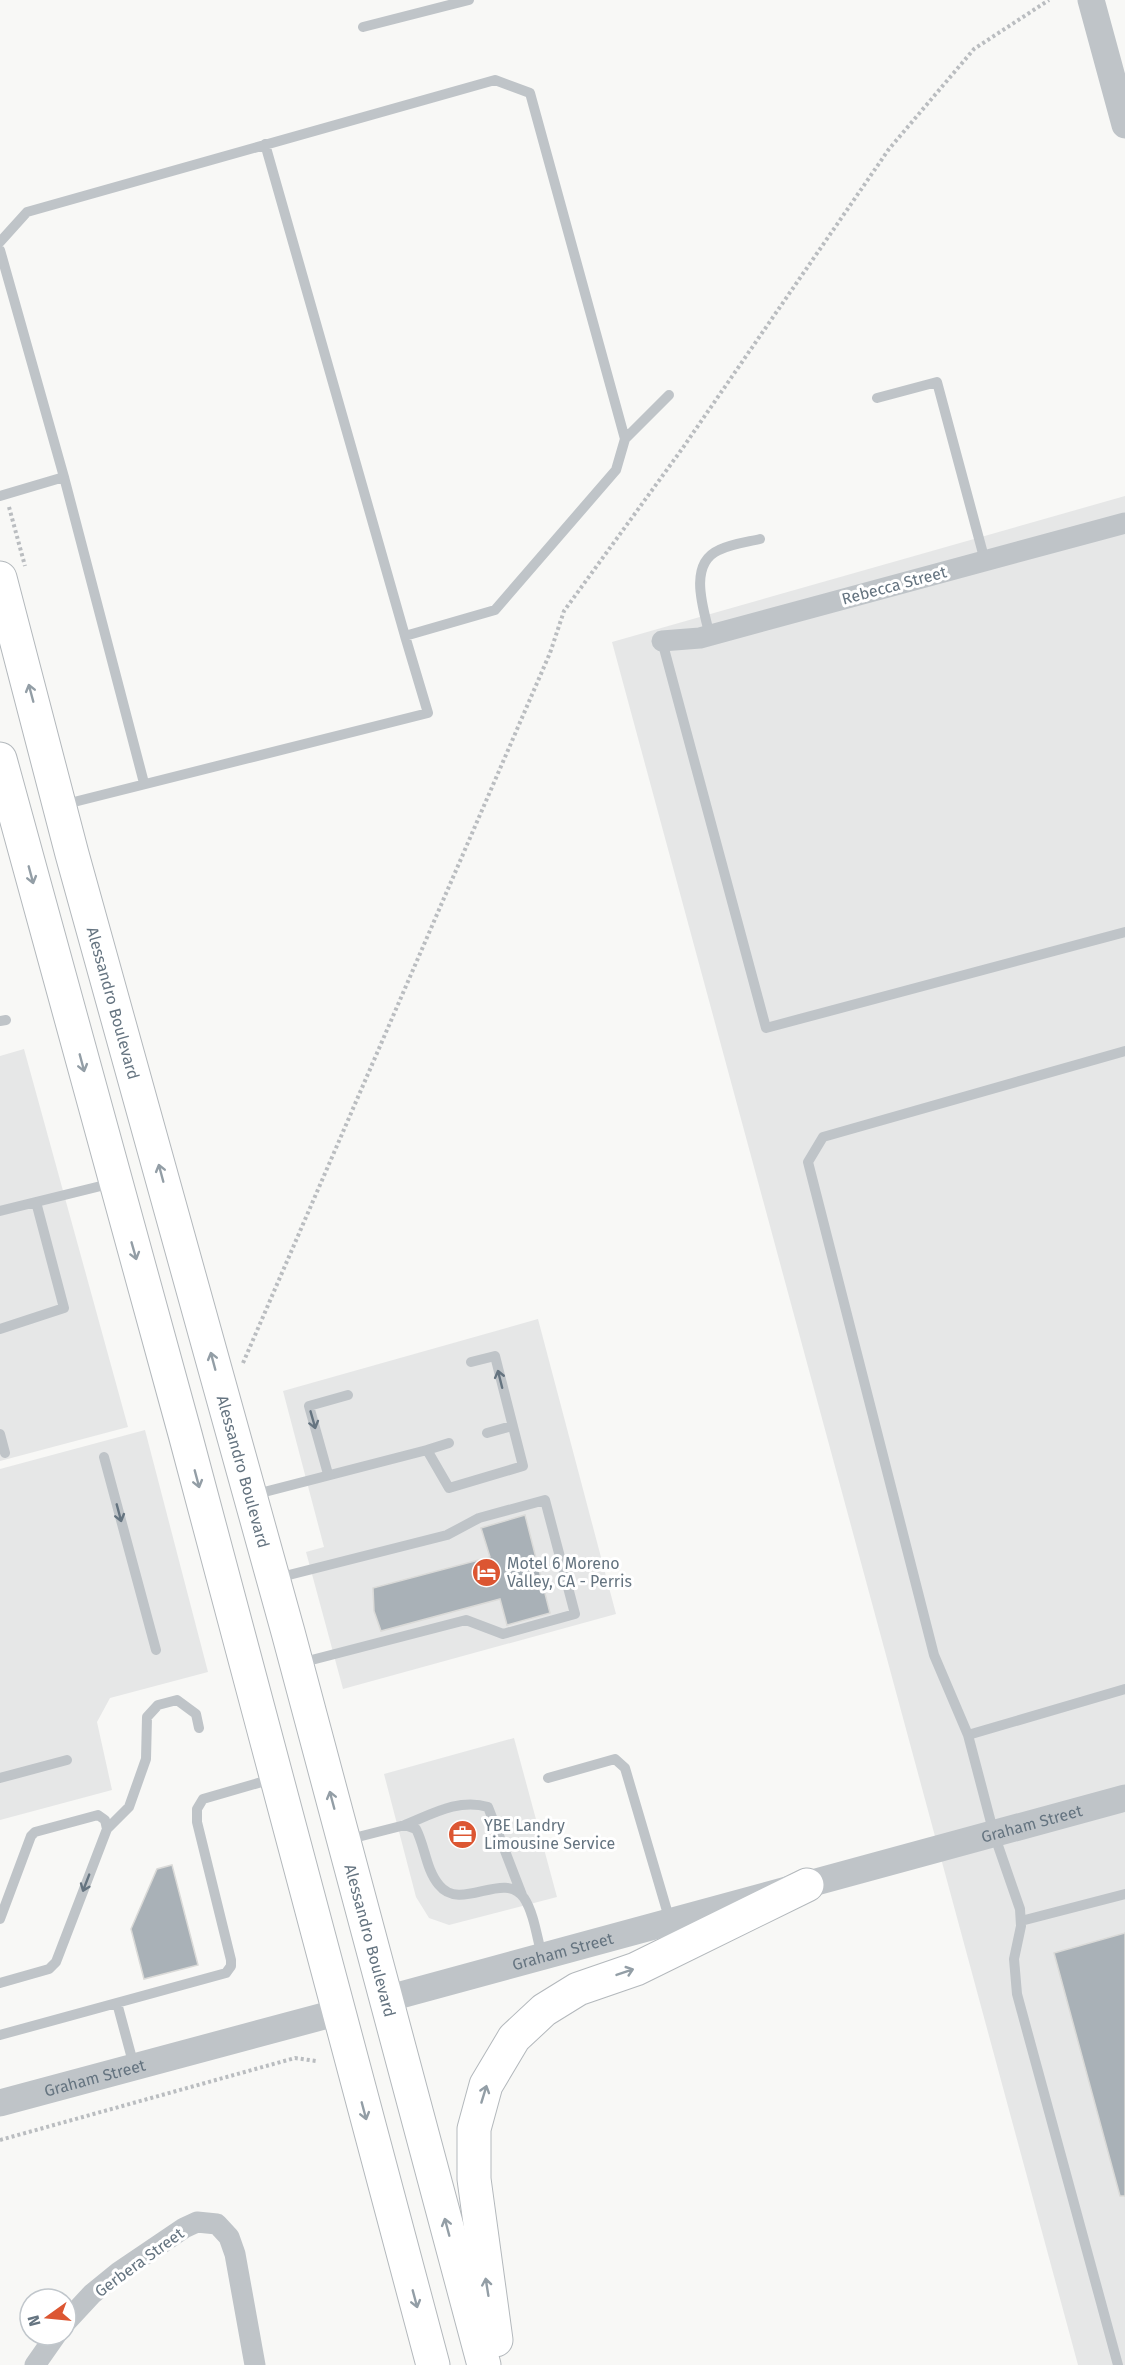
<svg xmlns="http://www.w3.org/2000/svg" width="1125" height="2365" viewBox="0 0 1125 2365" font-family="'Fira Sans',sans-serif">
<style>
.built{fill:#e6e7e7}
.building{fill:#a9b1b7;stroke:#dadad8;stroke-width:1.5}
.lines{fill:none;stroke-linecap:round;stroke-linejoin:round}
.primary-casing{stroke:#b3b8bc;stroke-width:35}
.path{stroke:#babdc0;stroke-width:4;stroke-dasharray:3 3;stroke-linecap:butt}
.service{stroke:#bfc4c8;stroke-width:10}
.minor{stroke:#bfc4c8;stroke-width:21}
.tertiary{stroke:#bfc4c8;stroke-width:27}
.primary{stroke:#fff;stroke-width:33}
.oneway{stroke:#939ea6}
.oneway2{stroke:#657480}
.labels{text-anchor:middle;stroke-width:6;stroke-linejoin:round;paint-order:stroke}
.street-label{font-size:16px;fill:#657480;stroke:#fff}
.poi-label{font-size:16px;fill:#657480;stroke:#fff;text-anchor:start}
</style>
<rect width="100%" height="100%" fill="#f8f8f6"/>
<path class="built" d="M1125 496V2365H1078L612 642Z
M24 1049 128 1427 0 1461V1056Z
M538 1319 616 1614 343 1689 306 1552 324 1547 283 1391Z
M145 1430 208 1672 110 1698 97 1722 112 1790 0 1820V1469Z
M514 1738 557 1897 449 1925 429 1918 416 1897 384 1774Z"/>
<path class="building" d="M525 1515 550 1613 507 1625 500 1599 381 1631 374 1611 373 1588 490 1557 481 1528Z
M172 1865 198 1965 144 1979 131 1929 157 1869Z
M1125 1933V2196H1120L1054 1953Z"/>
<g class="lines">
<defs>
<g id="primary">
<path id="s3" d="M0 578 72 854 288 1632 484 2365"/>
<path d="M0 759 185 1434 433 2365"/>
<path d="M496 2340 474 2179V2129L486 2085 514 2038 544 2010 578 1989 636 1969 807 1885"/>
</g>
</defs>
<use href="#primary" class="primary-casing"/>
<path class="path" d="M9 507 25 566
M243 1363 550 653 564 611 682 449 889 149 974 49 1049 0
M0 2140 295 2058 316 2061"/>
<path class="service" d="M363 27 469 0
M265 144 405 636
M0 242 27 212 495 80 530 93 625 439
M0 250 64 477 144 783
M877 398 937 382 985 561
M0 496 64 477
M710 636C704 611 687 564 719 550 731 544 747 542 760 539
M662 641 766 1028 1125 932
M62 805 428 713 405 636 495 610 616 470 625 439 669 395
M0 1021 6 1020
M0 1211 113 1183
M0 1329 64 1308 36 1202
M487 1433 512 1426
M0 1434 5 1453
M427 1450 449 1443
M104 1457 156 1650
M328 1474 309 1406 348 1395
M253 1495 427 1450 449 1488 523 1466 495 1356 471 1362
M277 1578 447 1535 479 1518 545 1500 575 1614 503 1634 466 1620 300 1663
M968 1735 934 1655 808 1162 823 1137 1125 1051
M0 1778 67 1760
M548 1778 615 1759 625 1768 670 1921
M405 1825C432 1814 459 1798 488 1807L522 1895
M346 1840 405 1825 416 1829C425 1846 426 1870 439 1885 461 1913 504 1869 524 1898 534 1913 537 1938 542 1956
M0 1919 31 1836 35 1832 98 1815 105 1820 107 1829
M1021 1921 1125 1894
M0 1983 49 1969 56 1962 107 1829 129 1807 146 1759 147 1717 158 1705 177 1700 196 1714 199 1728
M117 2003 134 2066
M0 2035 226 1973 231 1966V1960L197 1822V1809L203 1799 272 1779
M1118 2365 1017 1994 1014 1959 1021 1926 1020 1909 994 1834 968 1735 1125 1689"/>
<path class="minor" d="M662 641 700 638 1125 523
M66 2322 92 2294 119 2272 184 2228 197 2222 217 2224 229 2237 235 2254 255 2365
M35 2365 56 2335"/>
<g class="tertiary">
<path d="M1091 0 1125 125"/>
<path id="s1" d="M386 1999 1125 1798"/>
<path id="s2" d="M0 2103 339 2012"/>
</g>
<use href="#primary" class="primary"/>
</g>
<defs><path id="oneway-shaft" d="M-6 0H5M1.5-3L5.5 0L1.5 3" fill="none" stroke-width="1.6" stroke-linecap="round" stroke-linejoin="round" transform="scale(1.5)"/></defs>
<g class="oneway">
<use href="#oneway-shaft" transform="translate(31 693) rotate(-105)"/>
<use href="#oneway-shaft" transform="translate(31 875) rotate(75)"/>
<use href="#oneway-shaft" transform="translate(82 1063) rotate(75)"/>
<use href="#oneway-shaft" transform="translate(161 1173) rotate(-105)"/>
<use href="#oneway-shaft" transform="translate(134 1251) rotate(74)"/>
<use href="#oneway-shaft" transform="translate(213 1361) rotate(-105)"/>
<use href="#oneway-shaft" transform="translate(197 1479) rotate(75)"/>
<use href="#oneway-shaft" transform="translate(332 1800) rotate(-105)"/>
<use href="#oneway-shaft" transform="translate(625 1972) rotate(-19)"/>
<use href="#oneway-shaft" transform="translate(484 2094) rotate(-73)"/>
<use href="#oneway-shaft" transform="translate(364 2111) rotate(75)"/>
<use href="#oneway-shaft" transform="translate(447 2227) rotate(-105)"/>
<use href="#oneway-shaft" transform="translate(487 2287) rotate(-99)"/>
<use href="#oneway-shaft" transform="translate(415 2299) rotate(75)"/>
</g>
<g class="oneway2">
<use href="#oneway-shaft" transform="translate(500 1379) rotate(-104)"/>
<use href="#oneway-shaft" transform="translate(313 1420) rotate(74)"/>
<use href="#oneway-shaft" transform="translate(119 1513) rotate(75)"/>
<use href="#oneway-shaft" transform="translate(86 1883) rotate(111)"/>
</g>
<defs>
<symbol id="hotel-disc" viewBox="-11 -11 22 22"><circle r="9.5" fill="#dc5632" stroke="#fff"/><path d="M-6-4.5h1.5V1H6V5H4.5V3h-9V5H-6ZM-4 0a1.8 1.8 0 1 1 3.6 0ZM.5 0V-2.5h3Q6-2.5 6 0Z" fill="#fff"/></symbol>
<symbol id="office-disc" viewBox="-11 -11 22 22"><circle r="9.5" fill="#dc5632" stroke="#fff"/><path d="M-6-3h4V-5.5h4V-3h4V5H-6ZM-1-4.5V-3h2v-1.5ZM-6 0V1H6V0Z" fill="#fff"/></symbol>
</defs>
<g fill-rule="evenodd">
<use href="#hotel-disc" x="470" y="1556" width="33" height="33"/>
<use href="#office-disc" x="446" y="1818" width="33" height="33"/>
</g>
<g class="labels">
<g class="street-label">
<text transform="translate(894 585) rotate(-15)" y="6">Rebecca Street</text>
<text dy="6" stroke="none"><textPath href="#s3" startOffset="440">Alessandro Boulevard</textPath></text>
<text dy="6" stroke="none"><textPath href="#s3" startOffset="926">Alessandro Boulevard</textPath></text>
<text dy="6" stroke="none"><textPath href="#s1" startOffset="669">Graham Street</textPath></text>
<text dy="6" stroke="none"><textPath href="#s3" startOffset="1412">Alessandro Boulevard</textPath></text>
<text dy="6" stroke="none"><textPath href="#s1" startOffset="183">Graham Street</textPath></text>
<text dy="6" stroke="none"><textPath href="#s2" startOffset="98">Graham Street</textPath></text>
<text transform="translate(139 2262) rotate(-36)" y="6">Gerbera Street</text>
</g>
<g class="poi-label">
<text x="507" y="1569">Motel 6 Moreno<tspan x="507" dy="18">Valley, CA - Perris</tspan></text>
<text x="484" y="1831">YBE Landry<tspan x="484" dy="18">Limousine Service</tspan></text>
</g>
</g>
<g transform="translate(48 2317) rotate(255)"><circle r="28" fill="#ffffff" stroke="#c1c7cc" stroke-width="1.5"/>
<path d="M0-4.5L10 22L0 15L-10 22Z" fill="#dc5632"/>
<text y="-9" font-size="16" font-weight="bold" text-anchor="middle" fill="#657480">N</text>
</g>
</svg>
